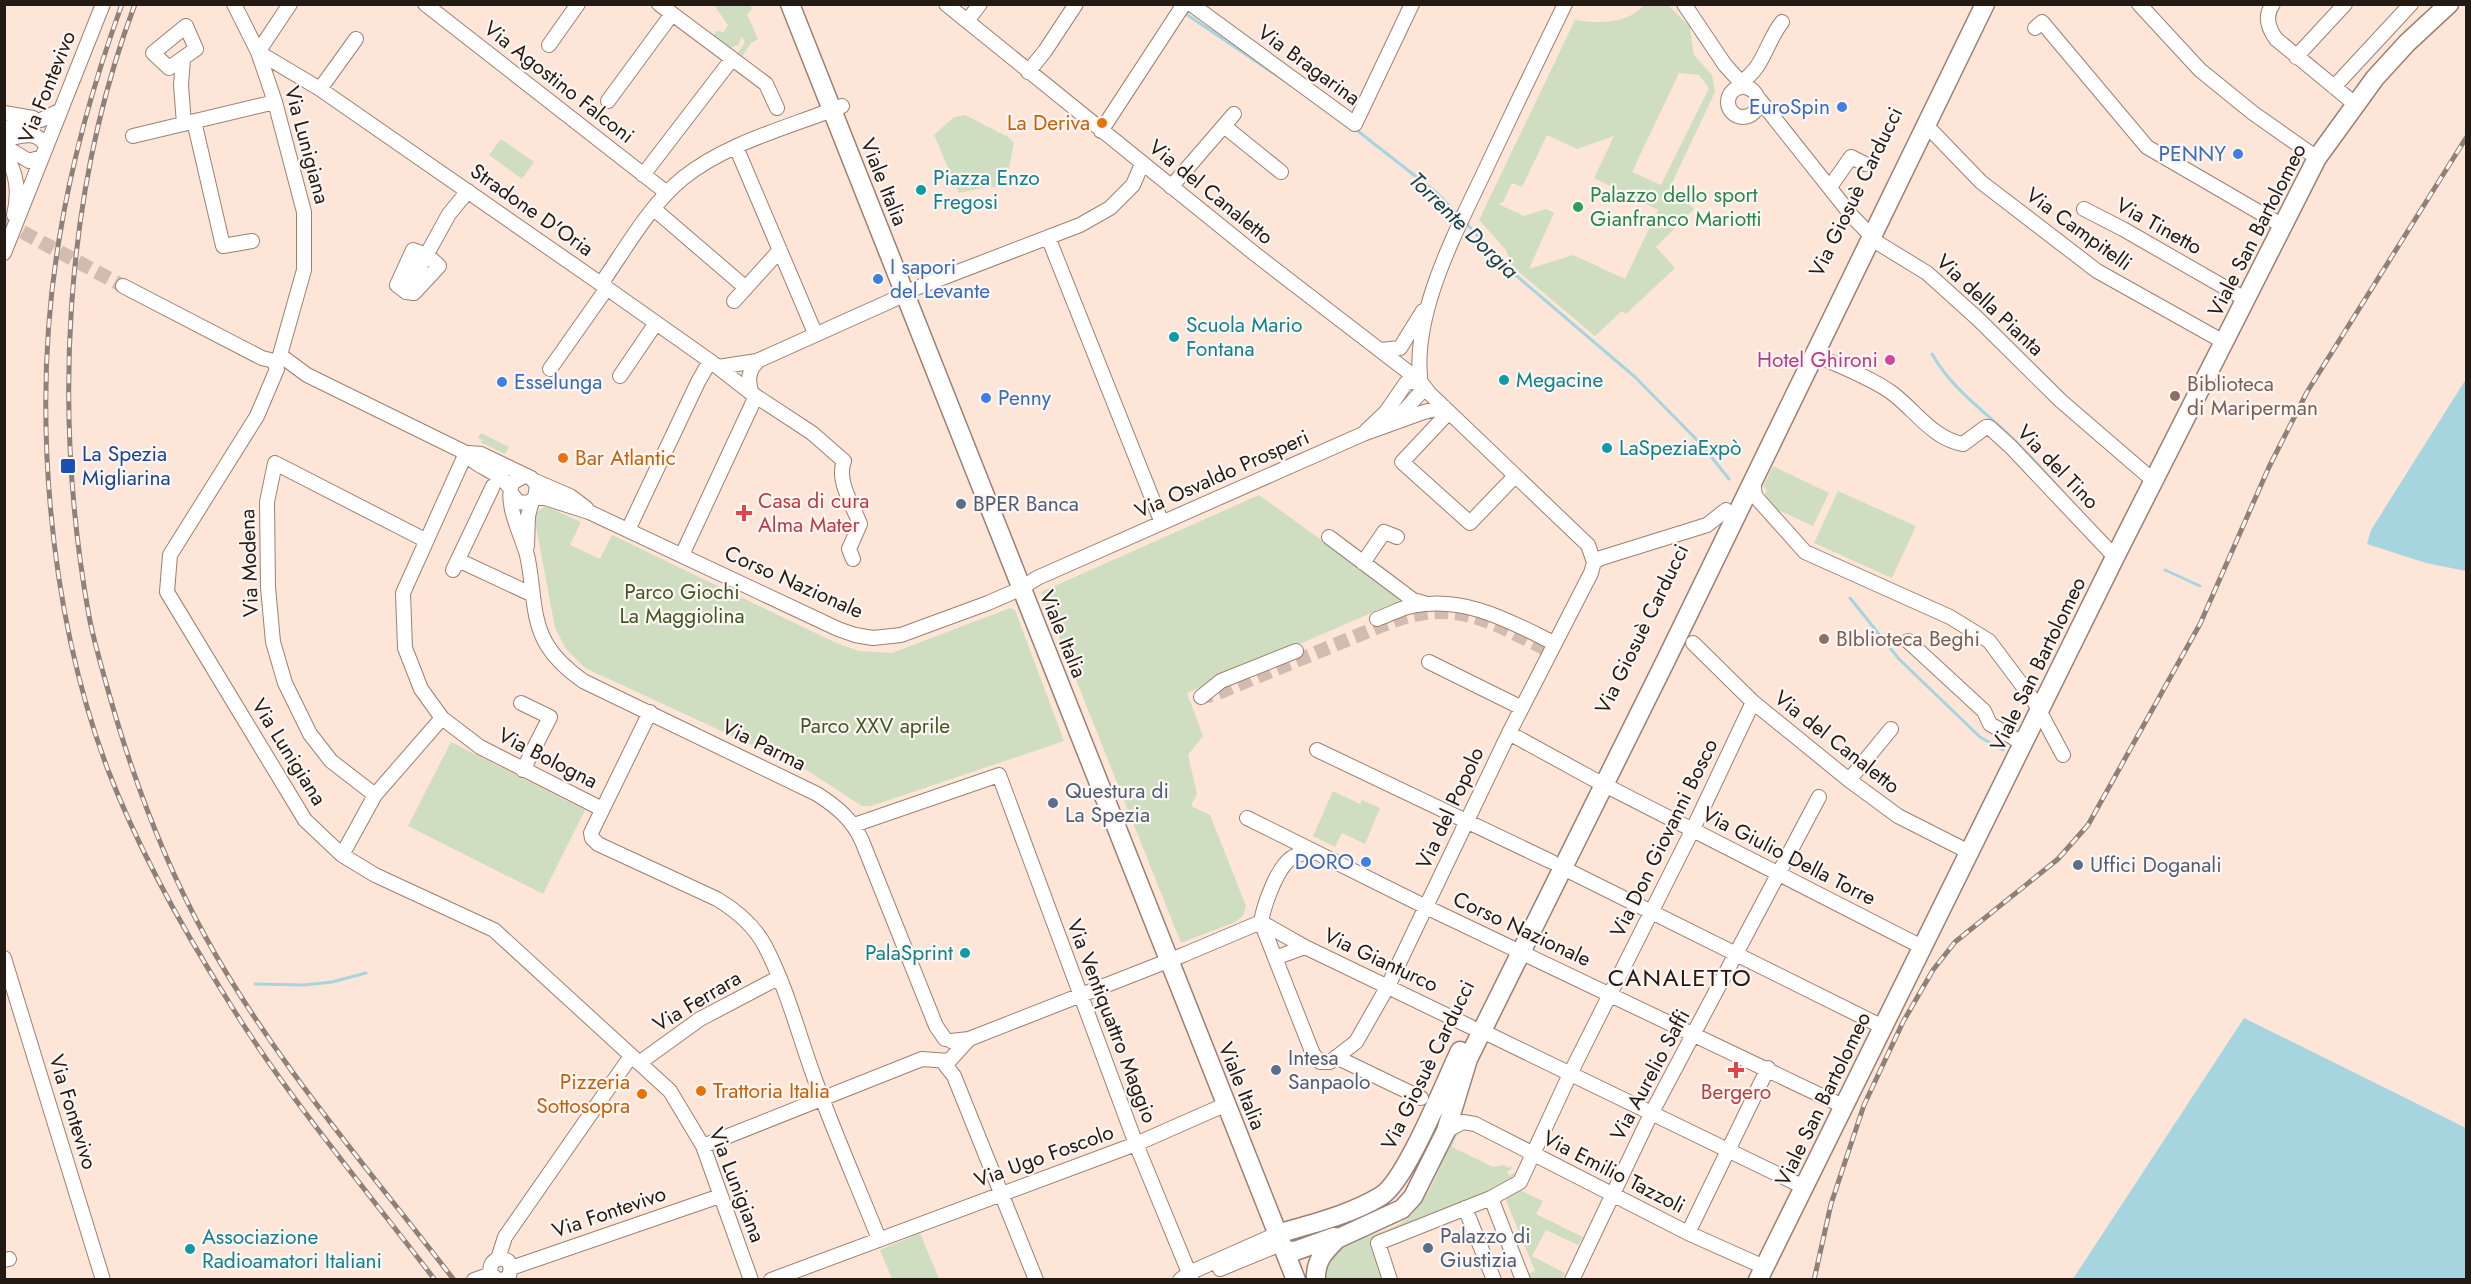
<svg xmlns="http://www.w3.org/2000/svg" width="2471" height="1284" viewBox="0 0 2471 1284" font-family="Jost,sans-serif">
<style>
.green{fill:#cfdec0;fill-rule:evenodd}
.water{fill:#a6d5e0}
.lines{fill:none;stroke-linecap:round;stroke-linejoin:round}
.stream{stroke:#a6d5e0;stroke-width:3}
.minor-tunnel{stroke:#d2bcb1;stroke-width:14;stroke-dasharray:14 7;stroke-linecap:butt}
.minor-casing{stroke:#9c8172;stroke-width:16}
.major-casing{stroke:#9c8172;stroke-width:21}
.minor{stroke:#fff;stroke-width:14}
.major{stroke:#fff;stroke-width:18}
.rail-casing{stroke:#918076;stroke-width:5}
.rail{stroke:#fdf6f3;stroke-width:3;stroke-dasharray:9;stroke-linecap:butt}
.shop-dot{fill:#3f7fe0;stroke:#fdf6f3;stroke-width:2}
.food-dot{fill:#e8710a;stroke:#fdf6f3;stroke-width:2}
.culture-dot{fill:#0f9aa8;stroke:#fdf6f3;stroke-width:2}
.leisure-dot{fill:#2e9e5b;stroke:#fdf6f3;stroke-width:2}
.hotel-dot{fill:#d1479c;stroke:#fdf6f3;stroke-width:2}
.education-dot{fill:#8d6e63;stroke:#fdf6f3;stroke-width:2}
.transit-dot{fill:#1a4fb4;stroke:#fdf6f3;stroke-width:2}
.service-dot{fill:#5c6f8a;stroke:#fdf6f3;stroke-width:2}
.health-dot{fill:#e0444e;stroke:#fdf6f3;stroke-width:2}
.labels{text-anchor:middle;stroke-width:4.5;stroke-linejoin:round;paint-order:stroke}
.street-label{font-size:21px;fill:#241a14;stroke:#fdf6f3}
.shop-label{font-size:21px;fill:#366cbe;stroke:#fdf6f3;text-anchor:end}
.food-label{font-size:21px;fill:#c56008;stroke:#fdf6f3;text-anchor:end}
.culture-label{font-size:21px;fill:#0d838f;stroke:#fdf6f3;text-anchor:start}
.leisure-label{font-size:21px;fill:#27864d;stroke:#fdf6f3;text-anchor:start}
.hotel-label{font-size:21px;fill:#b23c85;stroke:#fdf6f3;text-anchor:end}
.education-label{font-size:21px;fill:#785e54;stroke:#fdf6f3;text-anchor:start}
.transit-label{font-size:21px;fill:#164399;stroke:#fdf6f3;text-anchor:start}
.health-label{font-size:21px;fill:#be3a42;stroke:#fdf6f3;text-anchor:start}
.service-label{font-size:21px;fill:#4e5e75;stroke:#fdf6f3;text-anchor:start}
.park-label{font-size:21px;fill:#415723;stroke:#fdf6f3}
.water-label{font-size:22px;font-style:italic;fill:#18424b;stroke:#fdf6f3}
.quarter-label{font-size:24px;letter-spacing:1.5px;fill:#241a14;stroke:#fdf6f3}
</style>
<rect width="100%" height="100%" fill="#fde5d8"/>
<path class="green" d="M714 5H750L752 9 747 14 758 39 751 43 741 58 737 54 745 42 742 37 738 45 730 48 713 36 716 31 724 32 728 25Z
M1644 5H1668L1690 27 1694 55 1712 75 1715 92 1671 185 1694 209 1656 247 1675 268 1626 314 1622 311 1595 336 1513 267 1506 250 1479 220 1575 20C1598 24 1628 24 1644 5ZM1679 73 1699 75 1709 88 1661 185 1632 172ZM1547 135 1577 149 1614 136 1594 178 1658 210 1625 279 1573 255 1529 269 1554 213 1546 209 1524 216 1498 204 1503 202 1512 183 1522 187Z
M965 115 1008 137 1014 143 1005 187H987L959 193 934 135 954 117Z
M501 139 534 162 522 179 489 155Z
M481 433 509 447 505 454 478 441H484L478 438Z
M1773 466 1829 493 1813 526 1767 505 1768 501 1763 498 1767 490 1763 487Z
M1838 491 1916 526 1892 578 1814 543Z
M1259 495 1403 599 1187 693 1203 736 1188 755 1197 794 1191 806 1210 815 1246 906 1243 916 1235 922 1181 943 1041 592Z
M545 506 581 522 570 545 600 559 612 535 834 642 859 651 892 653 1010 608 1015 610 1064 741 871 806H862L808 771 585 668 566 649 555 628 535 521V514Z
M451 742 585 810 543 894 408 826Z
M1333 791 1360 804 1362 800 1380 808 1365 844 1342 833 1335 847 1313 836Z
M1471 1127 1481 1134C1463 1126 1459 1129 1452 1147L1493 1167 1504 1165 1509 1168 1510 1166 1512 1168 1507 1172 1510 1176 1516 1172 1513 1181 1381 1235 1386 1279H1322C1324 1273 1324 1262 1328 1257 1342 1239 1387 1235 1407 1219 1429 1201 1443 1159 1454 1134L1459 1129Z
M1520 1190 1543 1201 1536 1214 1583 1237 1578 1245 1546 1230 1532 1256 1565 1273 1562 1279H1530L1528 1274 1535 1271 1505 1198Z
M920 1233 939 1279H892L880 1250Z"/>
<path class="water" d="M2466 379V571L2426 563 2367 544 2371 530Z
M2244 1018 2466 1128V1279H2073Z"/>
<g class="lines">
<path class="stream" d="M1183 12 1294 87
M1354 128 1437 193 1459 216
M1466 223 1505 266 1635 377 1701 444 1729 479
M1932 354C1952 389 1982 409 2011 437 2035 460 2057 486 2080 511
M2165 570 2200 586
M1850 598 1899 659 1980 737 2003 750
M255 984 304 985 332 982 366 973"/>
<path class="minor-tunnel" d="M4 222 123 286
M1203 699 1201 697 1213 695 1388 623C1456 597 1490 622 1550 651"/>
<defs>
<path id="minor" d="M234 4 258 52 275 102 304 212V270L280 355
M425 4 667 193
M659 4 766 84 777 108
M946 4 1255 254 1420 381 1429 393 1588 545 1594 562
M1191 4 1355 124 1412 4
M1684 4 1725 65 1745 87
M2139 4 2200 70 2253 113 2317 158
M2273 4C2264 16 2268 28 2276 39L2355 104
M967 21 980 4
M186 26 196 49 169 68 153 53Z
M2035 28 2042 22 2147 147 2283 226
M549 45 578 4
M258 52 320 89 601 284 710 361 751 393 812 433 844 461C836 481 853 505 860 524L849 549 853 559
M258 52 290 4
M2296 57 2345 4
M183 59 181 85 184 124
M1028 72 1045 51 1076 4
M1741 82C1764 68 1766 42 1782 22
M1728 102a15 15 0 1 1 30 0a15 15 0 1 1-30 0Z
M2334 87 2411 4
M320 89 356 39
M1759 99 1852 216 1878 243 1927 273 1977 318 2061 401 2155 482
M608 101 672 14
M4 113 33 118
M194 121 223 246 252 241
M1224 126 1281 172
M1927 126 1981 182 2097 271 2224 342
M4 128 41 120 61 110
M1101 131 1184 4
M133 136 275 102
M4 140C20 136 37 129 46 146
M736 147 815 333
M4 149H9L29 161 42 157
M4 155C18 171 19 195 14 215
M643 175 732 59
M1171 187 1234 114
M1830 187 1851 157 1865 164
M654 209 746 288
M2084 209 2123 229 2245 299
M1048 237 1162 523
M413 250 427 255 439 266 414 293 406 292 397 285Z
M4 253 103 4
M601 284C626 248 649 206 683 178 728 142 790 127 842 106
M123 286 262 358 274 361 277 369 257 416 170 555 167 592 305 820 342 855 375 875 494 930 670 1091 703 1146 751 1280
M406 292 449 214 468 191
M734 301 780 250
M1381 350 1400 348 1423 311
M1813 354C1837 365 1872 378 1892 393 1915 410 1933 439 1963 444L1986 427H1989L2011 447 2115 557
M280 355 307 375 466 453C474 467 498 470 510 488
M718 367 757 361 895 299 903 293 1080 225 1110 208 1133 185 1142 164
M550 369 607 288
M620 376 656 323
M752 394C747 380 748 370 759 360
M1449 412 1402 462 1470 523 1515 476
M1394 422 1422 391C1407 318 1459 227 1489 162 1514 109 1539 57 1565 4
M1366 431 1386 412 1406 383 1420 381
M466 453 403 593 405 648 421 689 442 718 480 747 602 809
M469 453 481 454 531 478 537 485 535 498 528 503 518 502 511 493
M524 476 512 483C505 506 521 533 527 555 534 584 531 619 547 645 556 660 569 671 583 681L817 794C837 807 852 819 862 841L936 1026 945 1039
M1753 480 1755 496 1805 552 1950 617 1989 641 2034 701 2063 755
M535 481 570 496 586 508
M535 498H545L589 512 838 629 855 635 873 638 901 635 988 603 1020 589 1037 578 1363 434 1424 412 1444 407
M628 530 698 382 710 361
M1329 537 1413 600 1424 603
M527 546 528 516 532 501
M682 555 756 396
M458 560 533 595
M1594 562 1601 558 1707 525 1726 510
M1363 563 1384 532 1397 537
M453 570 493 486
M1377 619C1389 615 1400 608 1412 606 1464 595 1509 621 1554 643
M1908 641 1984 711 1990 724 2024 744
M1693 643 1753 702 1849 780 1898 816 1971 853
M1429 662 1522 708
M1201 697 1221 681 1296 651
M521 703 550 717 523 770
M650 712 591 833 592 838 598 844 717 899C737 911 754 925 765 946 786 986 798 1032 813 1074 833 1130 857 1184 879 1239
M1509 733 1593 779 1924 948
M1317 750 1552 862
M1849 780 1891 729
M375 795 331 761 310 734 285 683 273 642 268 587 267 502 275 463 425 540
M1247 818 1426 907 1845 1107
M854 825 999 775 1136 1144 1192 1280
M342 855 375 795 442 718
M1563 868 1883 1027
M1261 922 1313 1054 1320 1062H1330L1356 1042 1388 986 1509 733 1591 573 1594 562
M1261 922 1305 947 1471 1027
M1261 922C1264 905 1278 863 1295 856 1300 853 1308 853 1314 853
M4 958 103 1280
M1275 958 1305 947
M1482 1031 1804 1187
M951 1041 969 1039 1183 955 1261 922
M1336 1057 1421 1098
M943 1062 954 1076 1036 1280
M639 1063 700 1019 778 978
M1446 1131 1463 1122 1475 1124 1688 1233 1764 1267
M703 1146 922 1059 949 1061 969 1039
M1465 1208 1494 1280
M1688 1233 1768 1068
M498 1259 505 1237 631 1056
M4 1260 9 1259
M511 1268 720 1196
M1220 1269 1281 1244
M474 1280 491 1274
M498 1280 491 1274C488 1262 498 1255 508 1261L511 1268 509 1276 503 1280
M771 1280 1136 1144 1220 1107
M1180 1280 1189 1273 1277 1234
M1390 1280 1378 1243 1491 1198
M1523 1280 1491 1198 1520 1182 1570 1074 1692 831 1753 702
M1572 1280 1651 1114 1819 797"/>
<path id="major" d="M790 4 1296 1280
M1277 1234C1311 1224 1350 1215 1381 1196 1406 1181 1445 1082 1460 1051
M1284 1250 1295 1251 1334 1237 1339 1238 1402 1209 1413 1197 1446 1131 1468 1059 1666 660 1985 4
M1316 1280C1315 1260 1325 1251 1338 1238
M1758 1280 2115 557 2317 158 2375 78 2407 43 2449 4"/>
</defs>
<use href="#minor" class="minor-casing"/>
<use href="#major" class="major-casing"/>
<use href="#minor" class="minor"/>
<use href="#major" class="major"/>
<defs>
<path id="rail" d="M122 4C94 81 72 159 59 240 31 408 48 611 108 770 137 846 184 931 227 999 287 1097 365 1188 435 1280
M135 4C63 195 53 416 89 616 93 638 100 661 106 683 130 770 161 856 205 936 273 1060 368 1168 454 1280
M1814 1280 1831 1204 1864 1105 1903 1022 1933 970 1955 942 2058 859 2088 825 2200 624 2269 467 2307 392 2466 138"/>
</defs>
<use href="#rail" class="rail-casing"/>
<use href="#rail" class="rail"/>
</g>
<g class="shop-dot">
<circle cx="1842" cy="107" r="6"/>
<circle cx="2238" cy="154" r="6"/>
<circle cx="878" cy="279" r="6"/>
<circle cx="502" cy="382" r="6"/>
<circle cx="986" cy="398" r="6"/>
<circle cx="1366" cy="862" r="6"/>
</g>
<g class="food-dot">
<circle cx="1102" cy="123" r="6"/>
<circle cx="563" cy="458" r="6"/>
<circle cx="701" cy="1091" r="6"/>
<circle cx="642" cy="1094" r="6"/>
</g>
<g class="culture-dot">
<circle cx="921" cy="190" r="6"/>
<circle cx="1174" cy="337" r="6"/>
<circle cx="1504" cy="380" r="6"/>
<circle cx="1607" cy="448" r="6"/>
<circle cx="965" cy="953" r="6"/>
<circle cx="190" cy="1249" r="6"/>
</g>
<circle class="leisure-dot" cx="1578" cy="207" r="6"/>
<circle class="hotel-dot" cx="1890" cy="360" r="6"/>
<g class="education-dot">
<circle cx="2175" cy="396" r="6"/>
<circle cx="1824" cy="639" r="6"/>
</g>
<rect class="transit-dot" x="60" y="458" width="16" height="16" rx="3"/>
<g class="service-dot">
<circle cx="961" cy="504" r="6"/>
<circle cx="1053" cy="803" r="6"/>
<circle cx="2078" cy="865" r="6"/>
<circle cx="1276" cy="1070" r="6"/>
<circle cx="1428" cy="1248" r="6"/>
</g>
<g class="health-dot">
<path d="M741 504h6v6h6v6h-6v6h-6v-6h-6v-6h6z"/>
<path d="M1733 1061h6v6h6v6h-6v6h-6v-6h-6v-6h6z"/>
</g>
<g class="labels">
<g class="street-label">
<text transform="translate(1309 65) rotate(36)" y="7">Via Bragarina</text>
<text transform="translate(559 82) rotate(38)" y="7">Via Agostino Falconi</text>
<text transform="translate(47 87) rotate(-68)" y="7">Via Fontevivo</text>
<text transform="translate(307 145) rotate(75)" y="7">Via Lunigiana</text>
<text transform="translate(884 182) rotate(68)" y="7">Viale Italia</text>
<text transform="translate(1211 192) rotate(39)" y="7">Via del Canaletto</text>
<text transform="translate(1856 192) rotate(-64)" y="7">Via Giosuè Carducci</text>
<text transform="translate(532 210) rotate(35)" y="7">Stradone D'Oria</text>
<text transform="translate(2159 226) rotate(29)" y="7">Via Tinetto</text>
<text transform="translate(2079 229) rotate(36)" y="7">Via Campitelli</text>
<text transform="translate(2257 230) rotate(-63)" y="7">Viale San Bartolomeo</text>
<text transform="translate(1990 305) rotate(43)" y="7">Via della Pianta</text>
<text transform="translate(2058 467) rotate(46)" y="7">Via del Tino</text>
<text transform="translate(1222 474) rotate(-24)" y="7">Via Osvaldo Prosperi</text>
<text transform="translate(249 563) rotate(-92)" y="7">Via Modena</text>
<text transform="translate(794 582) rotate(24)" y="7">Corso Nazionale</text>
<text transform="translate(1642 629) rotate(-64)" y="7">Via Giosuè Carducci</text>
<text transform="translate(1063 634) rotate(68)" y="7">Viale Italia</text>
<text transform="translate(2038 664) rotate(-64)" y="7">Viale San Bartolomeo</text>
<text transform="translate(1837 742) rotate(38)" y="7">Via del Canaletto</text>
<text transform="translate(764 745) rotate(26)" y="7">Via Parma</text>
<text transform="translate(289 752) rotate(58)" y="7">Via Lunigiana</text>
<text transform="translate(548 758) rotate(27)" y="7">Via Bologna</text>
<text transform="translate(1450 808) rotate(-65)" y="7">Via del Popolo</text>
<text transform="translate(1664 838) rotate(-64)" y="7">Via Don Giovanni Bosco</text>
<text transform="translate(1789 856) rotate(27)" y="7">Via Giulio Della Torre</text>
<text transform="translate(1522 929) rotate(25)" y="7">Corso Nazionale</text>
<text transform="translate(1381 960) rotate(25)" y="7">Via Gianturco</text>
<text transform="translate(697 1001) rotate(-31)" y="7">Via Ferrara</text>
<text transform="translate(1112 1021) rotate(69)" y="7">Via Ventiquattro Maggio</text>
<text transform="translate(1428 1065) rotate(-64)" y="7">Via Giosuè Carducci</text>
<text transform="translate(1650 1075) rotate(-62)" y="7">Via Aurelio Saffi</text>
<text transform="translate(1242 1086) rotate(68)" y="7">Viale Italia</text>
<text transform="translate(1823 1099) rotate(-64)" y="7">Viale San Bartolomeo</text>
<text transform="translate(73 1112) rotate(73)" y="7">Via Fontevivo</text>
<text transform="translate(1044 1156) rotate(-20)" y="7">Via Ugo Foscolo</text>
<text transform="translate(1614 1172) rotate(27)" y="7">Via Emilio Tazzoli</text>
<text transform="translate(737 1185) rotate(69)" y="7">Via Lunigiana</text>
<text transform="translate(609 1212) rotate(-19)" y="7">Via Fontevivo</text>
</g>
<g class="shop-label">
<text x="1830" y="114">EuroSpin</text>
<text x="2226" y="161">PENNY</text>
<text x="890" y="274" text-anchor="start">I sapori<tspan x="890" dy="24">del Levante</tspan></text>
<text x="514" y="389" text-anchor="start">Esselunga</text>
<text x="998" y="405" text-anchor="start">Penny</text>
<text x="1354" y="869">DORO</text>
</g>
<g class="food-label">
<text x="1090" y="130">La Deriva</text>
<text x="575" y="465" text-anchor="start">Bar Atlantic</text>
<text x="630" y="1089">Pizzeria<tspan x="630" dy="24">Sottosopra</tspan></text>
<text x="713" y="1098" text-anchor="start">Trattoria Italia</text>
</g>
<g class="culture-label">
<text x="933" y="185">Piazza Enzo<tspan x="933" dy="24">Fregosi</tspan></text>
<text x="1186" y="332">Scuola Mario<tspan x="1186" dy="24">Fontana</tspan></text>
<text x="1516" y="387">Megacine</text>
<text x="1619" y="455">LaSpeziaExpò</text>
<text x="953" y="960" text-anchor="end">PalaSprint</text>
<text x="202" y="1244">Associazione<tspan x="202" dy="24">Radioamatori Italiani</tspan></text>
</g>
<g class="leisure-label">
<text x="1590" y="202">Palazzo dello sport<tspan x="1590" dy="24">Gianfranco Mariotti</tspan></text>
</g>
<g class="hotel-label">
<text x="1878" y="367">Hotel Ghironi</text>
</g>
<g class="education-label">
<text x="2187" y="391">Biblioteca<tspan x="2187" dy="24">di Mariperman</tspan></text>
<text x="1836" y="646">BIblioteca Beghi</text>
</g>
<g class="transit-label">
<text x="82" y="461">La Spezia<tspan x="82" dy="24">Migliarina</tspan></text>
</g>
<g class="health-label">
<text x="758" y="508">Casa di cura<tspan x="758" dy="24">Alma Mater</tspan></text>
<text x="1736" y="1099" text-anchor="middle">Bergero</text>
</g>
<g class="service-label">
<text x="973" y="511">BPER Banca</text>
<text x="1065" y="798">Questura di<tspan x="1065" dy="24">La Spezia</tspan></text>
<text x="2090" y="872">Uffici Doganali</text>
<text x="1288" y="1065">Intesa<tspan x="1288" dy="24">Sanpaolo</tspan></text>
<text x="1440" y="1243">Palazzo di<tspan x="1440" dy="24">Giustizia</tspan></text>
</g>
<g class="park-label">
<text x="682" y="599">Parco Giochi<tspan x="682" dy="24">La Maggiolina</tspan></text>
<text x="875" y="733">Parco XXV aprile</text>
</g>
<g class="water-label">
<text transform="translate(1464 225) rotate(44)" y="8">Torrente Dorgia</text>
</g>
<g class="quarter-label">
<text x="1680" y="986">CANALETTO</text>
</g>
</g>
<rect width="2471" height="1284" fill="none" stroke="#241a14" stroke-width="12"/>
</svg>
